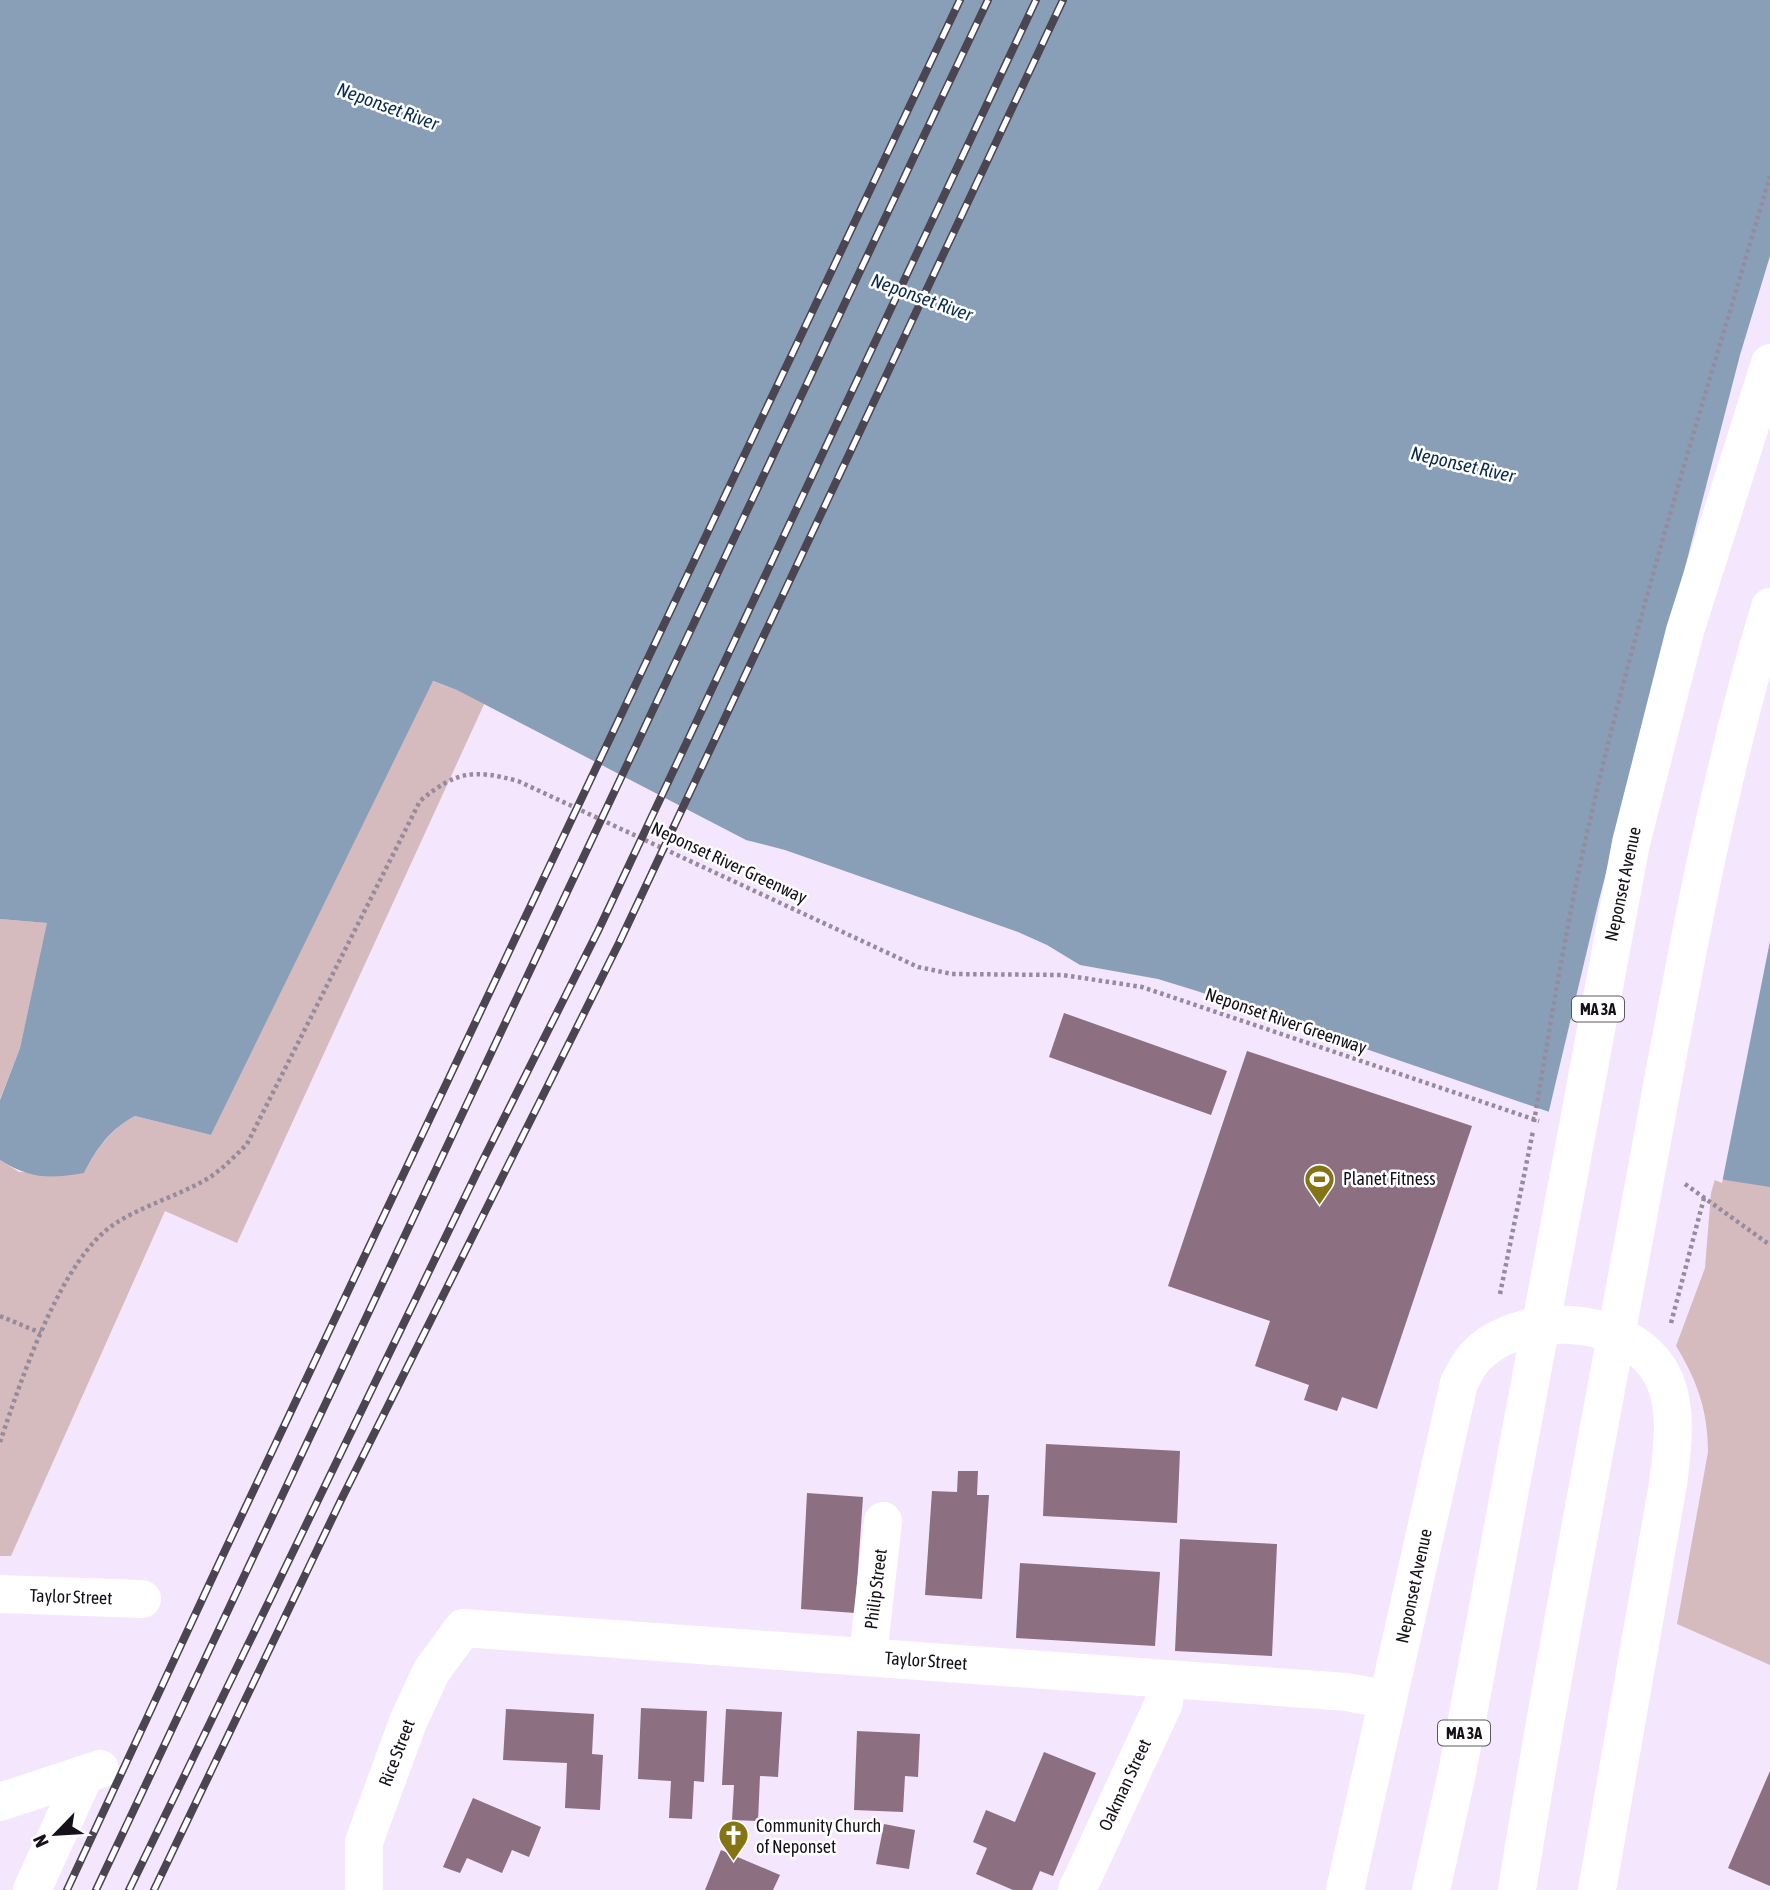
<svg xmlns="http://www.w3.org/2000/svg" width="1770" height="1890" viewBox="0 0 1770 1890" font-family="'Asap Condensed',sans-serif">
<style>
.green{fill:#d6bbbe}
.water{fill:#899fb8}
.pier{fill:#f3e6fd}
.building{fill:#8c6f81}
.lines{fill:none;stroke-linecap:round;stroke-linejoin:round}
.path{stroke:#968b9d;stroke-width:4.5;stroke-dasharray:3.5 3.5;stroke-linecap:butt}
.street{stroke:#fff;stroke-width:38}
.primary{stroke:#fff;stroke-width:38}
.rail-casing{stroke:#4b4451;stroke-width:8}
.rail{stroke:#fff;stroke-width:5;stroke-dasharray:16;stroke-linecap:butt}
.labels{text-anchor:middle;stroke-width:5;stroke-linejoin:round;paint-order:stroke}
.shield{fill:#fff;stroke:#5c585f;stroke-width:2}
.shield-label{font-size:16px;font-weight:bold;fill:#16101a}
.street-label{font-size:18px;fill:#16101a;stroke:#fff}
.poi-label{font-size:18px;fill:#16101a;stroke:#fff;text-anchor:start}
.water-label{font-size:19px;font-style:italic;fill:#092b4e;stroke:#fff}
</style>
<rect width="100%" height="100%" fill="#f3e6fd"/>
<path class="green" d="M432 681 486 700 237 1243 165 1211 11 1556H0V1160L19 1172 84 1173C97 1149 110 1129 135 1116L211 1135Z
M0 919 48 923 20 1048 0 1099Z
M1770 990V1665L1677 1624 1708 1452C1708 1411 1697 1380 1676 1346L1705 1268 1711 1193Z"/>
<path class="water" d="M0 0H1770V1187L1725 1180 1605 1131 1197 991 1158 979 1080 965 1047 945 1018 932 785 850 746 840 457 690 433 681 211 1135 135 1116C110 1129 97 1148 84 1173 50 1179 30 1179 0 1160V1100L20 1048 47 923 0 919Z"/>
<path class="pier" d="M1770 256V941L1722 1183 1603 1134 1548 1115 1599 900 1740 355Z"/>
<path class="building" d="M1064 1013 1227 1071 1211 1115 1049 1057Z
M1247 1051 1472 1126 1377 1409 1342 1397 1337 1411 1304 1400 1309 1385 1255 1366 1270 1321 1168 1286Z
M1046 1444 1180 1451 1177 1523 1043 1516Z
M958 1471H978L977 1495H989L982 1599 925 1595 932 1491 957 1492Z
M807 1493 863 1497 855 1613 801 1609Z
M1180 1539 1277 1544 1272 1656 1175 1651Z
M1020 1563 1160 1572 1155 1646 1016 1638Z
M641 1708 707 1711 704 1782 694 1781 692 1819 669 1818 671 1781 638 1779Z
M506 1709 594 1714 592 1754 603 1755 600 1810 565 1808 567 1763 503 1760Z
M726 1709 782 1712 778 1777 760 1776 758 1821 732 1820 734 1785H722Z
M857 1731 920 1734 918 1777 905 1776 903 1812 854 1810Z
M1044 1752 1096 1773 1053 1876 1040 1871 1032 1890H1013L976 1874 987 1848 973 1842 986 1810 1015 1822Z
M1770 1771V1886L1728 1868Z
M473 1798 541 1827 529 1857 512 1850 502 1873 467 1858 460 1873 443 1867Z
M884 1824 915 1830 909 1869 876 1864Z
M721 1850 780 1875 773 1890H705Z"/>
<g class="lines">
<path class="path" d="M1534 1122C1549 1033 1563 944 1582 856 1632 626 1704 401 1770 176
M1685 1184 1770 1245
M1500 1294 1533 1131
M0 1316 41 1333
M1671 1323 1704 1198
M0 1442C21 1381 61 1257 116 1223 144 1205 178 1196 207 1179 223 1169 235 1156 247 1144L420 801C456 771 473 769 518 781L918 967 952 974 1063 975 1142 987 1539 1121"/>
<path class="street" d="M0 1594 142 1599
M868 1656 883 1521
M0 1802 100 1769
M32 1890 85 1774
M364 1890V1842L408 1722 431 1672 463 1628 1347 1692 1388 1700
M1077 1890 1163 1705 1169 1679
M1345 1890 1459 1383C1464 1374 1468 1364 1476 1356 1518 1312 1617 1314 1655 1364 1680 1396 1673 1446 1668 1484L1597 1890"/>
<path class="primary" d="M1431 1890 1457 1773 1631 843 1685 631 1770 363
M1517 1890C1553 1665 1597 1441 1638 1217 1676 1012 1710 807 1770 607"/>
<defs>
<path id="rail" d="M67 1890 221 1559 960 0
M96 1890 988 0
M129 1890 482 1162 598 931 1036 0
M154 1890 342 1498 619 943 1063 0"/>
</defs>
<use href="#rail" class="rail-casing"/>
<use href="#rail" class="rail"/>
</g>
<defs>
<symbol id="stadium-pin" viewBox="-11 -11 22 30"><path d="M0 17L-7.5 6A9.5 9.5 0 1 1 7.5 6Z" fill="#847416" stroke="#fff"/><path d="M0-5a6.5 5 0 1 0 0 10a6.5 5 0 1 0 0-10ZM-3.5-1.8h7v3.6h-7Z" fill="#fff"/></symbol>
<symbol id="church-pin" viewBox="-11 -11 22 30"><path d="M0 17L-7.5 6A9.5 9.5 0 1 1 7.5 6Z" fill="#847416" stroke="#fff"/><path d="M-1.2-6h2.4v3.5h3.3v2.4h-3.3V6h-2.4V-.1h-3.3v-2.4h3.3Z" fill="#fff"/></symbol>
</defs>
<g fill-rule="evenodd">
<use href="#stadium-pin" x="1302" y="1162" width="35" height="47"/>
<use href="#church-pin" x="716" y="1818" width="35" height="47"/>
</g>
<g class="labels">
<g class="shield">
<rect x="1572" y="996.5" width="52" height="25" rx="5"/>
<rect x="1438" y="1720.5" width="52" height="25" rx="5"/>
</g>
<g class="shield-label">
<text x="1598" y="1015">MA 3A</text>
<text x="1464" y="1739">MA 3A</text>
</g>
<g class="street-label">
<text transform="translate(729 863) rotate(25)" y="6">Neponset River Greenway</text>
<text transform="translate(1623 884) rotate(-78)" y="6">Neponset Avenue</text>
<text transform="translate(1286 1021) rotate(19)" y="6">Neponset River Greenway</text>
<text transform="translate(1414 1586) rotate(-78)" y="6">Neponset Avenue</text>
<text transform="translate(876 1589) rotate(-83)" y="6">Philip Street</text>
<text transform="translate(71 1597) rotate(2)" y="6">Taylor Street</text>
<text transform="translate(926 1661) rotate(4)" y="6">Taylor Street</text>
<text transform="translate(397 1753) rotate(-69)" y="6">Rice Street</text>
<text transform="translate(1125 1785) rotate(-65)" y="6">Oakman Street</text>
</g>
<g class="poi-label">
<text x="1343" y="1185">Planet Fitness</text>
<text x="756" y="1832">Community Church<tspan x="756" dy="21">of Neponset</tspan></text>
</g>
<g class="water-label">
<text transform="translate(388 106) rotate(20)" y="7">Neponset River</text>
<text transform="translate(922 297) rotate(20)" y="7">Neponset River</text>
<text transform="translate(1463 464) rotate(13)" y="7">Neponset River</text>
</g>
</g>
<g transform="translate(56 1834) rotate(245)" stroke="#ffffff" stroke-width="5" paint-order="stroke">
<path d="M0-5L12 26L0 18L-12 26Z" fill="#16101a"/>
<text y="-10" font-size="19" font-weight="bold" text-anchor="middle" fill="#16101a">N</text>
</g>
</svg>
